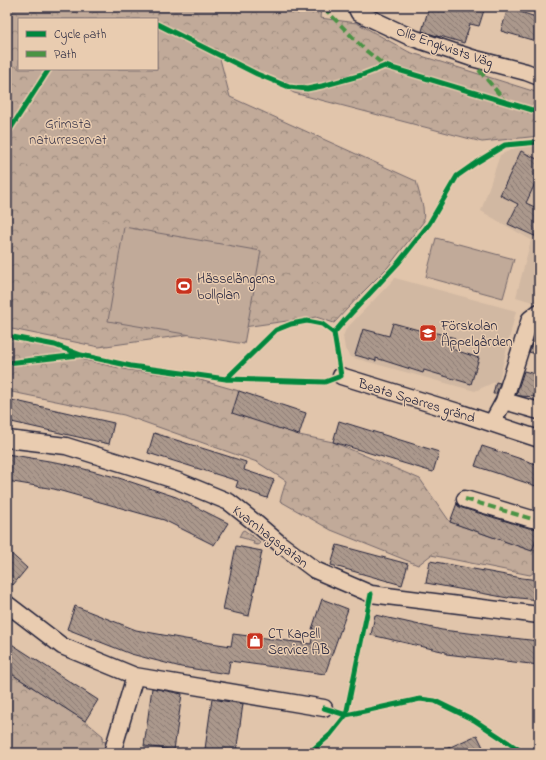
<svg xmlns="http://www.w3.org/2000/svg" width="546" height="760" viewBox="0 0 546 760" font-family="'Indie Flower',sans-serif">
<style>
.built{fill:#d1b8a2}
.grass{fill:url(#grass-dots);stroke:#72666a}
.forest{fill:url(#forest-crowns);stroke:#72666a;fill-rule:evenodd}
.pitch{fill:#c1aa99;stroke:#72666a}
.building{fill:url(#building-back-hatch);stroke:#22223b}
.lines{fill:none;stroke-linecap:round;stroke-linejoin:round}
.minor-casing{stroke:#22223b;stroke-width:19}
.minor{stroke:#e9ccb0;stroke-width:16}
.quiet{stroke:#4a9344;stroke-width:4;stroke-dasharray:8 4;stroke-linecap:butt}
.cycleway-casing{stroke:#e9ccb0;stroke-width:8}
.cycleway{stroke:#00873e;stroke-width:5}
.labels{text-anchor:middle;stroke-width:3;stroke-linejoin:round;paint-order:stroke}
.street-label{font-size:14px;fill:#22223b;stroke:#e9ccb0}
.park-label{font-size:14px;fill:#423d4e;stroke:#e9ccb0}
.poi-label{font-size:14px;fill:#22223b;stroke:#e9ccb0;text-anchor:start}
</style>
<defs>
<pattern id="grass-dots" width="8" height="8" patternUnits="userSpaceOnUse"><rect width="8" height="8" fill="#c1aa99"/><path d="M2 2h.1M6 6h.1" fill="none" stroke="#9c8a7e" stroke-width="1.8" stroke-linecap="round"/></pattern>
<pattern id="forest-crowns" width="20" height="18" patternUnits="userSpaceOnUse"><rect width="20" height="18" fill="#c1aa99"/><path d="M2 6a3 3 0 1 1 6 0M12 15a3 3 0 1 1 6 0" fill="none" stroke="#9c8a7e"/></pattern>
<pattern id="building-back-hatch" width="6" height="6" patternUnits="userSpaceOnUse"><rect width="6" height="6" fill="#ab988c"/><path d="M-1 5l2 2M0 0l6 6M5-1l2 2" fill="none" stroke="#8b7c74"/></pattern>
</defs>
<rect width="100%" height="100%" fill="#e1c5ab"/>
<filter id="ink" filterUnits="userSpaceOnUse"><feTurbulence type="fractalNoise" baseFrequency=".025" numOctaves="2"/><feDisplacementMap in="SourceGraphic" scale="8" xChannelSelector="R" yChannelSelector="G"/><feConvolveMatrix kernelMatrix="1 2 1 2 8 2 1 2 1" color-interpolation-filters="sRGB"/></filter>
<g filter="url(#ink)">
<path class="built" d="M539 145V304L516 297 531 240 481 211 500 155 518 147Z
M395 278 516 311 499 380 475 391 350 357 345 349 343 336 346 329Z"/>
<path class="grass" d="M244 530 259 541 260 544 258 545 253 544 254 541 239 537 242 531Z"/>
<path class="forest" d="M7 7H321L320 18 357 23 409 52 539 93V136L482 142 294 93 218 51 230 97 416 181 423 207 424 221 388 267 362 293 334 323 316 317 99 347 7 328ZM19 19H157V69H19Z
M7 339 55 348 84 360 128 370 193 378 239 391 299 435 333 442 420 479 450 522 532 551 539 549V569L530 575 431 555 418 565 331 530 280 501 286 481 257 462 124 415 7 391Z
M7 671 85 721 103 736 102 741 109 743 106 753H7Z"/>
<path class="pitch" d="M124 227 261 251 244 344 108 321Z
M436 238 514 259 503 298 426 277Z"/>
<path class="building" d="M429 7H485L479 26 470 24 464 43 440 36V37L422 31Z
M508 8 539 18V42L501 31Z
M521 151 539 160V175L526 203 539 209V238L508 224 518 204 500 195Z
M393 323 433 334V332L455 338 452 349 479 358 471 384 424 370 423 373 376 358V361L355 355 363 329 389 336Z
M533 341H539V355L529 352Z
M524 371 539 375 537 397 520 396 516 395Z
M496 382 500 383 496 394H493Z
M239 391 306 413 299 435 232 413Z
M7 399 114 423 109 444 7 421Z
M339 421 439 452 433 472 333 442Z
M154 433 246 462 244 470 274 480 267 498 236 487 238 481 148 453Z
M482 446 539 465V487L475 466Z
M7 454 61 463 119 478 176 497 228 523 214 545 164 520 54 489 7 481Z
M457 503 458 506 462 508 529 528H539V532L532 551 450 522Z
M337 545 408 564 402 585 331 565Z
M236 546 262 551 249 616 223 610Z
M7 550 27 568 13 585 7 580Z
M430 561 522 578 539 580V600L509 597 508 598 426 583Z
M322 599 348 609 325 674 230 661 228 674 181 667 131 654 67 629 75 606 136 630 185 639 231 646 233 634 311 644 314 629H312Z
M375 615 442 630 539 641V665L446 654V652L371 635Z
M7 641 98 700 85 721 7 671Z
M152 688 182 694 174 750 144 746Z
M212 699 243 704 236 753H229L205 749Z
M477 735 486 753H437Z"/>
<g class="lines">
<defs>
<path id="minor" d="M356 7 359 13 410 37 472 58 526 72 539 77
M341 376 458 412 539 439
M504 401 539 411
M492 423 504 401 530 319 539 312
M7 439 66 446 121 463 178 481 229 502 258 525 279 543 315 570 371 594 539 615
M465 499 532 519H539
M7 604 62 646 135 676 112 753
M135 676 324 708"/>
</defs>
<use href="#minor" class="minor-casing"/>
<use href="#minor" class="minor"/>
<path class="quiet" d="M327 7 326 10 364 49 385 66
M479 70 505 101
M465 499 532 519H539"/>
<defs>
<path id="cycleway" d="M157 24 257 74 289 87 307 89 322 86 362 75 385 66 539 112
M7 134 49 69
M7 336 55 345 81 355 131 366 226 379 325 382 341 376 334 333 344 321 399 262 429 224 457 176 477 162 505 145 539 142
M7 363 79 355
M226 379 276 330 291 324 307 321 322 324 334 333
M324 708 346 715 420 699 435 701 474 720 524 753
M309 753 330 735 346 715 371 594"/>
</defs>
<use href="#cycleway" class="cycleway-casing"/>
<use href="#cycleway" class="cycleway"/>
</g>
</g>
<defs>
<symbol id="stadium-square" viewBox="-11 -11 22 22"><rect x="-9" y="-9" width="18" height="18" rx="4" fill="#c8321e" stroke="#e9ccb0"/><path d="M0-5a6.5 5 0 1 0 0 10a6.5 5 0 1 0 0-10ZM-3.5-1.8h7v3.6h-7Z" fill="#fff"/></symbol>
<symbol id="school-square" viewBox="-11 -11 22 22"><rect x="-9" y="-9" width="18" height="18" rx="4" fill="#c8321e" stroke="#e9ccb0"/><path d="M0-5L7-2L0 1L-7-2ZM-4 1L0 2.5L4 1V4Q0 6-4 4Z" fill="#fff"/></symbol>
<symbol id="shop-square" viewBox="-11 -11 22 22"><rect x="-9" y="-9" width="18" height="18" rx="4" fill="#c8321e" stroke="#e9ccb0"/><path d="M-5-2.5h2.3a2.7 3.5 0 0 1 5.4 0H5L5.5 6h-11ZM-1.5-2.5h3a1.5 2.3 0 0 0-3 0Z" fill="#fff"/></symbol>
</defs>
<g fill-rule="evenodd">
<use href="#stadium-square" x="174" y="276" width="20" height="20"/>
<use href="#school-square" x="418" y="323" width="20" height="20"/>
<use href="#shop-square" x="245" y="631" width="20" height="20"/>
</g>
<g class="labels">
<g class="street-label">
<text transform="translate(445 46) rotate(19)" y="5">Olle Engkvists Väg</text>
<text transform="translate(417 400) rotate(17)" y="5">Beata Sparres gränd</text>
<text transform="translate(271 536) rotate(38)" y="5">Kvarnhagsgatan</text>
</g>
<g class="park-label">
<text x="68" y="128">Grimsta<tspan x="68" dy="16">naturreservat</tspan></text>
</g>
<g class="poi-label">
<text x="197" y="283">Hässelängens<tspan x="197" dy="16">bollplan</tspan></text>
<text x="441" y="330">Förskolan<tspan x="441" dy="16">Äppelgården</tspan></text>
<text x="268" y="638">CT Kapell<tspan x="268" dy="16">Service AB</tspan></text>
</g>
</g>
<rect width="546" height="760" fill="none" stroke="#e9ccb0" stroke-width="24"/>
<rect x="12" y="12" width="522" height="736" fill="none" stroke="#22223b" stroke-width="1.5" filter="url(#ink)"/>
<rect x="18" y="18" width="140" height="52" fill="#e9ccb0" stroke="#998881"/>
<rect x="26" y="31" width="20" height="6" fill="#00873e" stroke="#998881"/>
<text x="54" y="38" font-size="12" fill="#22223b">Cycle path</text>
<rect x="26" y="51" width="20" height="6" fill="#4a9344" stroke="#998881"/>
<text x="54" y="58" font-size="12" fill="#22223b">Path</text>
</svg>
